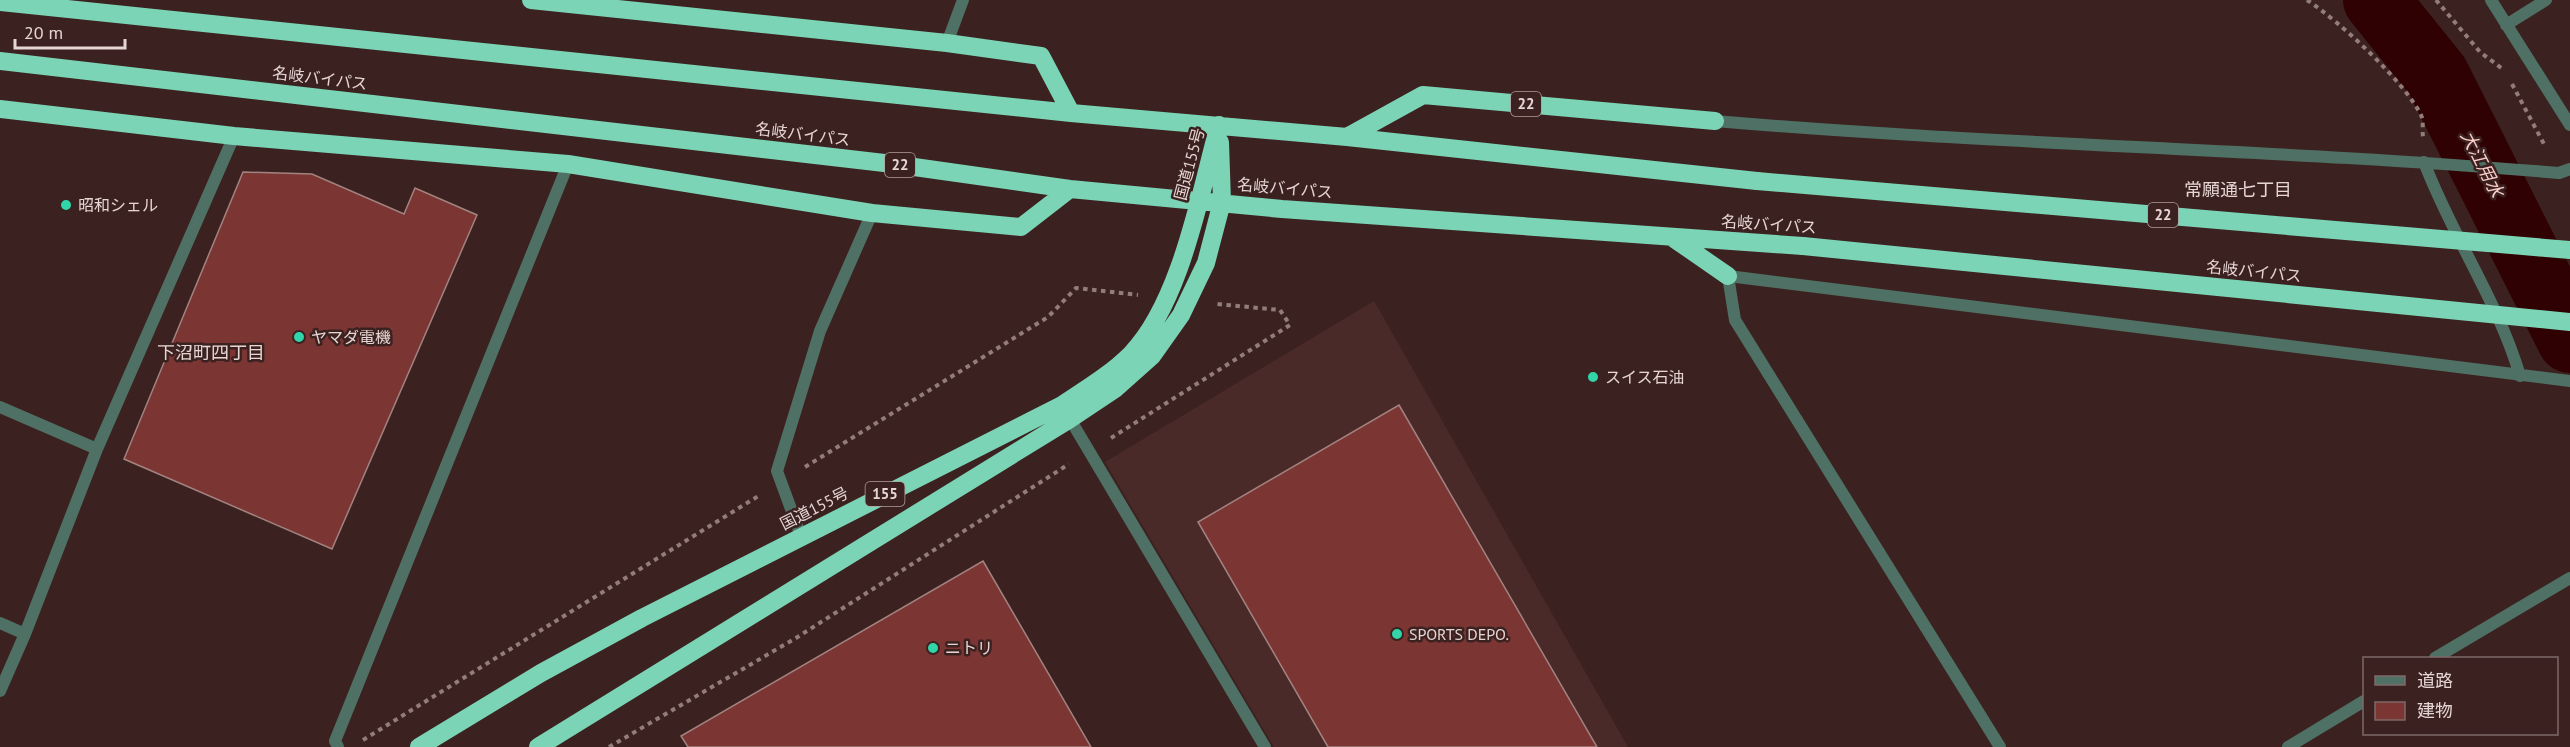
<svg xmlns="http://www.w3.org/2000/svg" width="2570" height="747" viewBox="0 0 2570 747" font-family="'PT Sans','Noto Sans JP',sans-serif">
<style>
.built{fill:#4a2a28}
.lines{fill:none;stroke-linecap:round;stroke-linejoin:round}
.river{stroke:#300103;stroke-width:66}
.building{fill:#7b3634;stroke:#a28380;stroke-width:1.5}
.path{stroke:#927d7b;stroke-width:4;stroke-dasharray:4.5 4.5;stroke-linecap:butt}
.street{stroke:#4f7165;stroke-width:12}
.highway{stroke:#7cd4b6;stroke-width:18}
.highway-bridge{stroke:#7cd4b6;stroke-width:18}
.poi-dot{fill:#32d4a9;stroke:#3b2220;stroke-width:2}
.labels{text-anchor:middle;stroke-width:5;stroke-linejoin:round;paint-order:stroke}
.shield{fill:#3b2220;stroke:#b39f9d;stroke-width:1.5}
.shield-label{font-size:15px;font-weight:bold;fill:#e6d5d3}
.street-label{font-size:16px;fill:#e6d5d3;stroke:#3b2220}
.poi-label{font-size:16px;fill:#e6d5d3;stroke:#3b2220;text-anchor:start}
.water-label{font-size:18px;font-style:italic;fill:#facdc9;stroke:#3b2220}
.neighbourhood-label{font-size:18px;fill:#e6d5d3;stroke:#3b2220}
</style>
<rect width="100%" height="100%" fill="#3b2220"/>
<path class="built" d="M1374 301 1628 747H1274L1105 462Z"/>
<g class="lines">
<path class="river" d="M2376 0 2437 76 2570 340"/>
</g>
<path class="building" d="M243 172 312 174 404 214 415 188 477 215 332 549 124 459Z
M1399 405 1597 747H1328L1198 522Z
M983 561 1091 747H688L681 736Z"/>
<g class="lines">
<path class="path" d="M2307 0C2339 21 2404 81 2421 115 2424 121 2422 130 2423 137
M2436 0 2480 52 2504 70
M2512 84 2545 146
M1111 438 1290 325 1280 310 1217 304
M805 467 1048 317 1076 288 1138 295
M363 740 760 495
M609 747 796 638 1069 464"/>
<path class="street" d="M2491 0 2570 125
M2506 25 2546 0
M947 43 963 0
M1715 121C1996 145 2278 149 2559 173L2570 169
M2424 162C2451 234 2499 303 2520 376
M0 407 97 449
M1070 419 1265 747
M801 536 777 471 820 331 872 213
M0 623 25 634
M2435 658 2570 578
M0 691 25 634 97 449 234 136
M338 747 335 741 568 164
M2000 747 1735 320 1728 276 2570 381
M2288 747 2364 701"/>
<path class="highway" d="M531 0 947 43 1041 56 1071 113
M0 2 1071 113 1347 137 1757 181
M0 61 893 164 1070 189 1282 209 1803 246
M0 109 234 136 568 164 872 213 1021 227 1070 189
M1347 137 1423 95 1715 121
M1673 238 1728 276
M419 747 541 673 642 618 1062 405C1086 389 1111 374 1131 354 1181 302 1200 193 1219 125
M538 747 1070 419 1115 389 1152 356 1181 315 1206 263 1222 202 1220 142"/>
<path class="highway-bridge" d="M1757 181 2570 250
M1803 246 2570 322"/>
</g>
<g class="poi-dot">
<circle cx="66" cy="205" r="6"/>
<circle cx="299" cy="337" r="6"/>
<circle cx="1593" cy="377" r="6"/>
<circle cx="1397" cy="634" r="6"/>
<circle cx="933" cy="648" r="6"/>
</g>
<g class="labels">
<g class="shield">
<rect x="1511" y="92" width="30" height="24" rx="4.5"/>
<rect x="885" y="153" width="30" height="24" rx="4.5"/>
<rect x="2148" y="203" width="30" height="24" rx="4.5"/>
<rect x="865.5" y="482" width="39" height="24" rx="4.5"/>
</g>
<g class="shield-label">
<text x="1526" y="109">22</text>
<text x="900" y="170">22</text>
<text x="2163" y="220">22</text>
<text x="885" y="499">155</text>
</g>
<g class="street-label">
<text transform="translate(320 78) rotate(7)" y="6">名岐バイパス</text>
<text transform="translate(803 134) rotate(7)" y="6">名岐バイパス</text>
<text transform="translate(1189 164) rotate(-75)" y="6">国道155号</text>
<text transform="translate(1285 188) rotate(5)" y="6">名岐バイパス</text>
<text transform="translate(1769 224) rotate(4)" y="6">名岐バイパス</text>
<text transform="translate(2254 271) rotate(6)" y="6">名岐バイパス</text>
<text transform="translate(814 508) rotate(-27)" y="6">国道155号</text>
</g>
<g class="poi-label">
<text x="78" y="211">昭和シェル</text>
<text x="311" y="343">ヤマダ電機</text>
<text x="1605" y="383">スイス石油</text>
<text x="1409" y="640">SPORTS DEPO.</text>
<text x="945" y="654">ニトリ</text>
</g>
<g class="water-label">
<text transform="translate(2482 164) rotate(63)" y="6">大江用水</text>
</g>
<g class="neighbourhood-label">
<text x="2238" y="196">常願通七丁目</text>
<text x="211" y="359">下沼町四丁目</text>
</g>
</g>
<rect x="2363" y="657" width="195" height="78" fill="#3b2220" stroke="#7f6a68" stroke-width="1.5"/>
<rect x="2375" y="676" width="30" height="9" fill="#4f7165" stroke="#7f6a68" stroke-width="1.5"/>
<text x="2417" y="687" font-size="18" fill="#e6d5d3">道路</text>
<rect x="2375" y="702" width="30" height="18" fill="#7b3634" stroke="#7f6a68" stroke-width="1.5"/>
<text x="2417" y="717" font-size="18" fill="#e6d5d3">建物</text>
<path d="M15 39v9h110v-9" fill="none" stroke="#e6d5d3" stroke-width="3"/>
<text x="24" y="39" font-size="18" fill="#e6d5d3" stroke="#3b2220" stroke-width="4.5" paint-order="stroke">20 m</text>
</svg>
